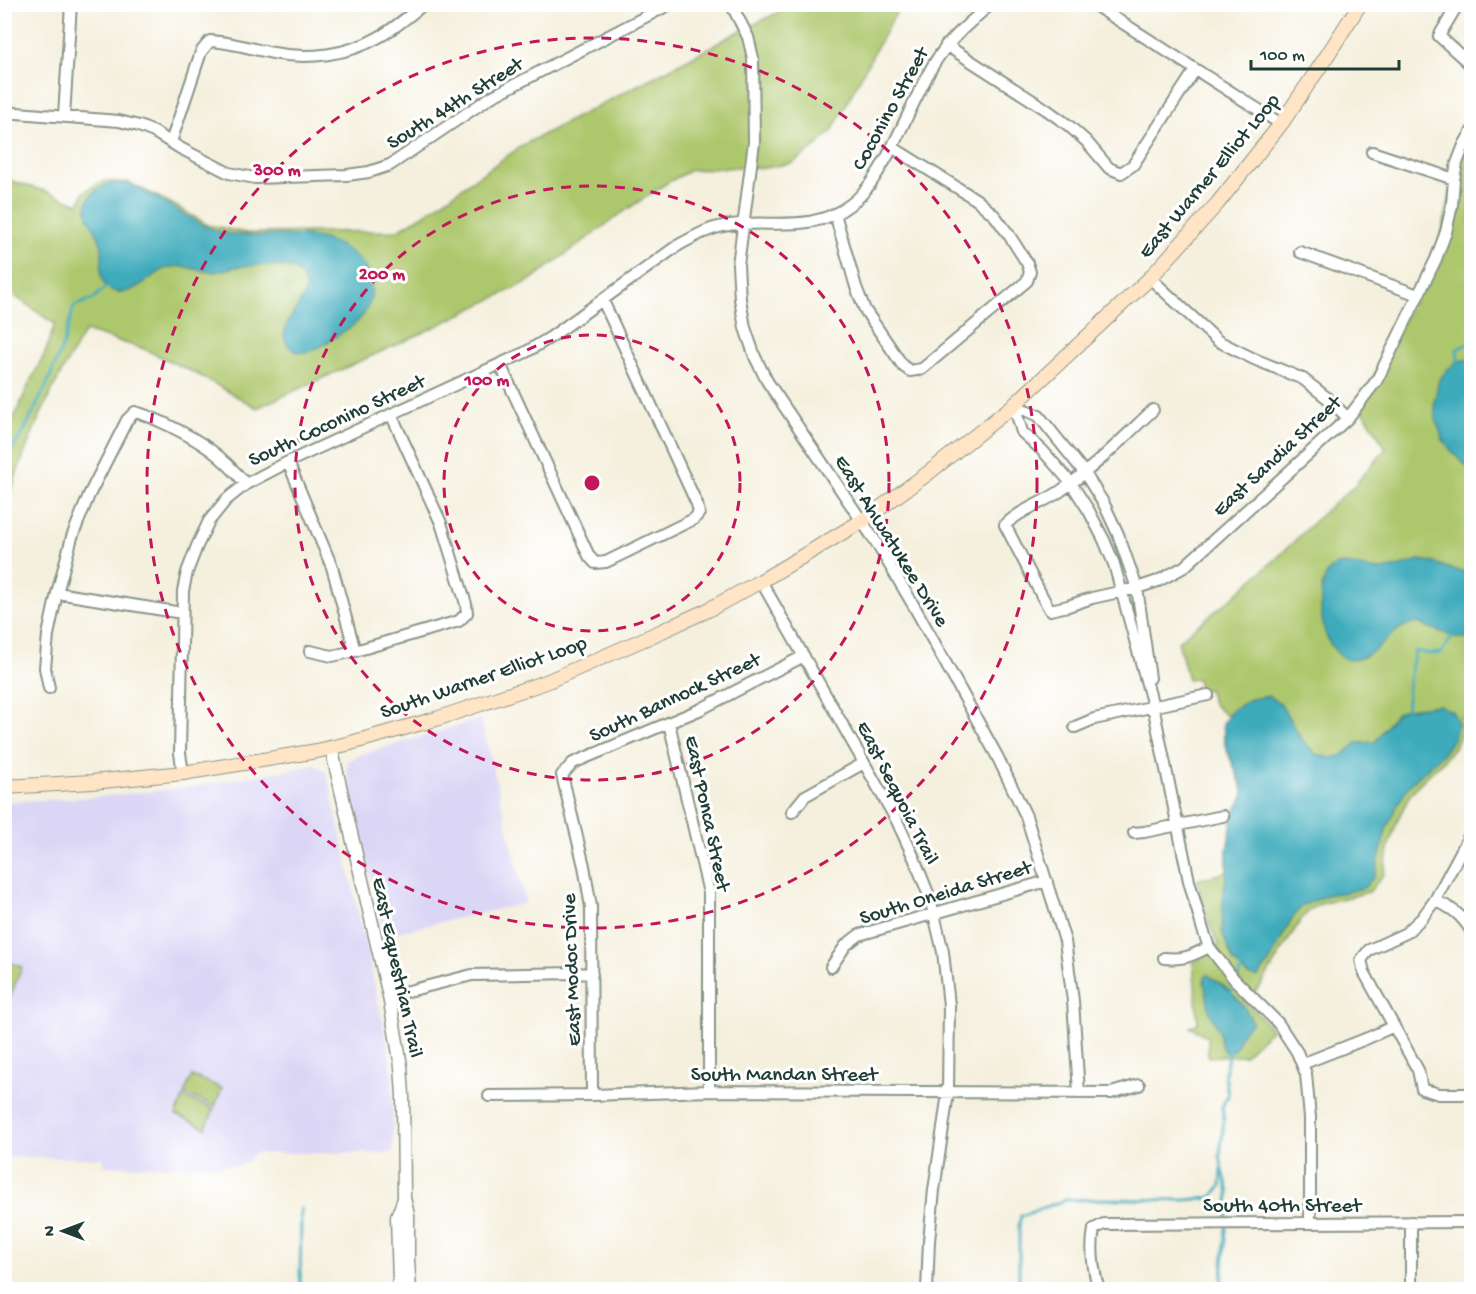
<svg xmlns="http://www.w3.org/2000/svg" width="1476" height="1294" viewBox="0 0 1476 1294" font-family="'Gochi Hand',sans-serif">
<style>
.built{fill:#dcd6f6}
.green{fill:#adc76c;stroke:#668250;stroke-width:1.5}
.water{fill:#3eabbc;stroke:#2e7478;stroke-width:1.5}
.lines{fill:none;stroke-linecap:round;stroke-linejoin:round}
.stream{stroke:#3eabbc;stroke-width:3}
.minor-casing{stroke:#8a9689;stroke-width:14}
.tertiary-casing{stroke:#8a9689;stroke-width:15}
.secondary-casing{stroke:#8a9689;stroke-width:16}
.minor{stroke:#fff;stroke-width:10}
.tertiary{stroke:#fff;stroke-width:12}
.secondary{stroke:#ffe4c6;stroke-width:14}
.ring{fill:none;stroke:#c2185b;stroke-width:3;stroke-dasharray:10 8}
.labels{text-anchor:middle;stroke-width:6;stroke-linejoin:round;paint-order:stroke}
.street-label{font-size:21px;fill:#1f3d34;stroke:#fff}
.centre{fill:#c2185b;stroke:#fff;stroke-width:3}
.ring-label{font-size:18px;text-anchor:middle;font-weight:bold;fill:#c2185b;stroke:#fff;stroke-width:6;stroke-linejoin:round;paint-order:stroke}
</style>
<rect width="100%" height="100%" fill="#fff"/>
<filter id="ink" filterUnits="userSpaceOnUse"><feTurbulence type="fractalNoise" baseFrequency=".0167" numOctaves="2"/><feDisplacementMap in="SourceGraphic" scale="12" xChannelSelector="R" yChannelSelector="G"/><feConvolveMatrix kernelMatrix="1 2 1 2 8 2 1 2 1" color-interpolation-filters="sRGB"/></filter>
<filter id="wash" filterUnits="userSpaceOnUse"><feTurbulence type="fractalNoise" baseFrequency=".008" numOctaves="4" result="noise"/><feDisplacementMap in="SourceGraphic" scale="24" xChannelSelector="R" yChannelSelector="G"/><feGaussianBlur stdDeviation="1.35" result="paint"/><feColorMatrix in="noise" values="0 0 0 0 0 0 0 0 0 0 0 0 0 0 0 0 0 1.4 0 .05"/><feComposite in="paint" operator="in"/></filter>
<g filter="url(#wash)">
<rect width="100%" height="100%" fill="#f5f0de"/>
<path class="built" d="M481 719 526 903 384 935 347 770 348 761 359 755Z
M315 765 322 769 327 774 388 1045 392 1074 393 1153H258L252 1155 248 1161 238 1166H103V1158L5 1157 4 802 97 797 185 788Z"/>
<path class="green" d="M793 5H904L896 13 877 47 832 131 813 149 792 163 765 168 741 167 691 170 667 183 626 210 529 281 420 334 257 408 197 374 144 349 85 331C77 345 69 358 62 372 38 414 22 460 5 505V438L29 384 46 351 55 323 50 321 5 289V179L48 192 79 204 84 192 102 181 128 182 167 201 208 225 247 233 396 231 422 216 523 145 711 47 734 34Z
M1471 131V720L1460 717 1462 731 1456 745 1443 761 1418 785 1410 795 1398 819 1389 845 1384 874 1369 892 1317 905 1308 912 1300 921 1260 987 1245 1001 1272 1029 1245 1055 1208 1057V1037L1190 1027 1198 1023 1193 963 1219 946C1208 925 1202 903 1197 880L1227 872V851L1233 816 1244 795C1239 771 1214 739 1228 716 1215 708 1212 704 1208 689L1200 690 1197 679 1188 680 1178 641 1228 601 1277 558 1326 510 1352 488 1386 448 1359 404 1436 259 1454 179Z
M4 960 22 967 10 998 5 996Z
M192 1076 222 1088 215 1106 184 1094Z
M183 1097 214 1109 206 1128 176 1115Z"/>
<path class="water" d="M111 183C116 184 123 183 129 184 134 185 140 189 145 192 172 204 197 227 225 233 267 241 312 225 349 251 375 269 380 301 355 324 348 329 340 334 332 339 323 345 311 354 299 352 295 351 290 348 288 345 272 323 315 302 303 279 300 272 292 268 285 267 269 264 251 265 235 267 227 269 221 272 213 272 196 271 181 262 164 269 150 276 127 303 108 288 97 279 103 261 102 249 101 237 92 227 88 216 82 199 96 187 111 183Z
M1471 359H1472L1471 471 1452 452 1442 438 1436 419 1434 403 1439 380 1447 370 1458 361Z
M1419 560C1438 561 1453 573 1471 572V640L1455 637 1417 623C1392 623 1378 660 1350 660 1340 660 1329 644 1326 635 1319 617 1315 566 1343 564 1355 564 1367 570 1379 570 1392 570 1407 564 1419 560Z
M1269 696 1280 703 1302 740 1316 754 1330 758 1341 756 1357 743 1375 742 1396 713 1406 709 1439 705 1453 712 1458 724 1454 737 1445 751 1408 787 1398 804 1386 830 1375 876 1364 888 1342 893 1330 894 1302 906 1291 920 1270 961 1258 977 1249 976 1233 961 1222 932 1223 895 1227 872V851L1233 816 1244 795 1241 783 1225 745 1223 723 1232 710 1251 699Z
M1208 975C1224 985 1246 1003 1252 1022 1248 1026 1244 1030 1241 1035 1235 1043 1240 1047 1229 1053L1225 1052 1221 1047 1219 1031 1210 1013 1204 982 1205 977Z"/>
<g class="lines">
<path class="stream" d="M1459 363 1458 361 1457 349 1472 342
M4 464 9 452 23 433 47 384 63 345 74 306 93 299 107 286
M1406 711 1409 679 1415 651 1431 654 1441 653 1454 634
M1230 996 1243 966
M300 1290 301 1208
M1019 1290V1224L1021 1216 1065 1200 1103 1199 1184 1200 1211 1198 1221 1186 1222 1167 1220 1155 1224 1120 1222 1108 1224 1102 1228 1096 1225 1074 1229 1050
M1221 1290 1229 1193 1223 1170"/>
</g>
</g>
<g filter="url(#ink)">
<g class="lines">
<defs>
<path id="minor" d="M731 4 748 37 753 58 754 142 738 265 740 299 745 328 755 357 767 381 876 542 915 608 997 756 1026 816 1065 941 1073 1001 1079 1093
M1093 4 1281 124
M1458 4 1439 36 1472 66
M946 45 1047 110 1068 125 1086 141 1109 168 1121 173 1133 165 1195 70
M4 112 119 121 139 126 154 132 180 148 229 173 255 178 347 175 369 172 390 165 491 97 670 4
M64 116 71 4
M171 142 201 52 210 41C231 42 251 49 273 53 308 60 348 55 379 37 395 28 410 15 424 4
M1372 152 1454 179
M835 214 856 287 865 310 903 366 910 371 922 369 1027 281 1030 272 1027 263 1009 235 995 216 977 200 892 147
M1300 252 1418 295
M1150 278 1218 341 1254 359 1303 379 1326 397 1348 418
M500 364 589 556 595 563 606 562 694 519 699 513 697 504 603 301
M1014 405 1022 432 1043 451 1071 483 1089 511 1104 540 1114 564 1153 706 1189 881 1203 930 1209 947 1234 979 1278 1023 1297 1052 1306 1074 1310 1118V1223
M1014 405 1039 416 1084 472 1104 504 1118 534 1137 588 1150 678
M1153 410C1123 438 1093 469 1059 492 1041 504 1020 510 1005 525L1043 598 1050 610 1068 606 1092 598 1137 588 1158 581 1184 567 1348 418 1377 380 1436 259 1446 232 1452 205 1454 179 1457 163 1464 145 1472 131
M288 462 332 567 355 651
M761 581 897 821 914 858 928 893 934 914 943 952 949 1005 948 1093 934 1190 929 1241 927 1290
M57 593 182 613
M310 651 332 656 355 651 459 621 467 613 466 604 441 523 391 414
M49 688 45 668 48 635 57 593 72 537 89 495 127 420 135 412C148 415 159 421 170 426 204 443 221 455 246 484
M669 723 709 893V1091
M1075 727 1094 719 1208 695
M183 773 180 753 183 591 187 572 197 546 209 521 226 500 246 484 288 462 526 352 551 337 677 246C692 238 706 229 723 226 768 218 811 235 851 204 867 192 877 174 887 157 903 127 916 96 932 67 947 41 969 23 991 4
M792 812 805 796 864 763
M1472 831 1435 900 1422 918 1406 933 1369 950 1361 960 1364 972 1418 1070 1422 1089 1439 1094H1472
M1134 833 1144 832 1223 816
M1435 900C1453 909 1461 914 1472 932
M1164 958C1185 960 1191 956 1209 947
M831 967 846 945 859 935 1047 881
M389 996 472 975 575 973 592 974
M1302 1064 1368 1038 1394 1026
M592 1095 591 907 584 866 562 775 573 763 699 710 804 656
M489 1096 592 1095 709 1091 1111 1093 1139 1085
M1099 1290C1093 1270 1090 1250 1094 1229L1104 1224 1472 1222
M1411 1290V1222"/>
<path id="tertiary" d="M331 747 389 996 401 1066 403 1095 404 1198 408 1215V1261L410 1290
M398 1290 399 1281 397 1217 404 1199"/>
<path id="secondary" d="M4 787 92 782 183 773 317 751 347 744 436 719 546 682 651 636 708 610 761 581 862 521 927 474 1014 405 1150 278 1217 204 1281 124 1323 62 1360 4"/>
</defs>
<use href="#minor" class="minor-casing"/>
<use href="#tertiary" class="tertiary-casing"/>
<use href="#secondary" class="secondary-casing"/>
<use href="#minor" class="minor"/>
<use href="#tertiary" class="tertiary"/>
<use href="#secondary" class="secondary"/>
</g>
</g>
<g class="ring">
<circle cx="592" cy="483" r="148"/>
<circle cx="592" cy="483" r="297"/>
<circle cx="592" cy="483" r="445"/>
</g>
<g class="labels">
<g class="street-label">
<text transform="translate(454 102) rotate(-32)" y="7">South 44th Street</text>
<text transform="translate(889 108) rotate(-61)" y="7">Coconino Street</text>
<text transform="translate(1208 175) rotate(-50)" y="7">East Warner Elliot Loop</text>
<text transform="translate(336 419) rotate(-25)" y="7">South Coconino Street</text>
<text transform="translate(1276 455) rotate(-43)" y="7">East Sandia Street</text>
<text transform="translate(893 540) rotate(58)" y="7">East Ahwatukee Drive</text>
<text transform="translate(483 676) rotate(-19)" y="7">South Warner Elliot Loop</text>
<text transform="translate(674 696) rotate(-25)" y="7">South Bannock Street</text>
<text transform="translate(899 792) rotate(63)" y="7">East Sequoia Trail</text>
<text transform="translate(709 813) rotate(78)" y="7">East Ponca Street</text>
<text transform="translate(945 891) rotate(-17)" y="7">South Oneida Street</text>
<text transform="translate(399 967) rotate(78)" y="7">East Equestrian Trail</text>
<text transform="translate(570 970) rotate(-92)" y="7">East Modoc Drive</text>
<text x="784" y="1080">South Mandan Street</text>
<text x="1282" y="1211">South 40th Street</text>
</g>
</g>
<circle cx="592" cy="483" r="9" class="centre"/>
<g class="ring-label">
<text x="277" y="175">300 m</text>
<text x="382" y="279">200 m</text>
<text x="487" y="385">100 m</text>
</g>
<rect width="1476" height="1294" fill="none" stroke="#fff" stroke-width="24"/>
<g transform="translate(63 1231) rotate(270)" stroke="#ffffff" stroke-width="4.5" paint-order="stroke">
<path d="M0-4.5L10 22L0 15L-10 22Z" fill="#1f3d34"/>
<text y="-9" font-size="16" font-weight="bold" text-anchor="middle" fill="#1f3d34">N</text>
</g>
<path d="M1251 60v9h148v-9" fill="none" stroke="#1f3d34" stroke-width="3"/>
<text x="1260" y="60" font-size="18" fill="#1f3d34" stroke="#ffffff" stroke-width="4.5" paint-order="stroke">100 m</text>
</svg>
